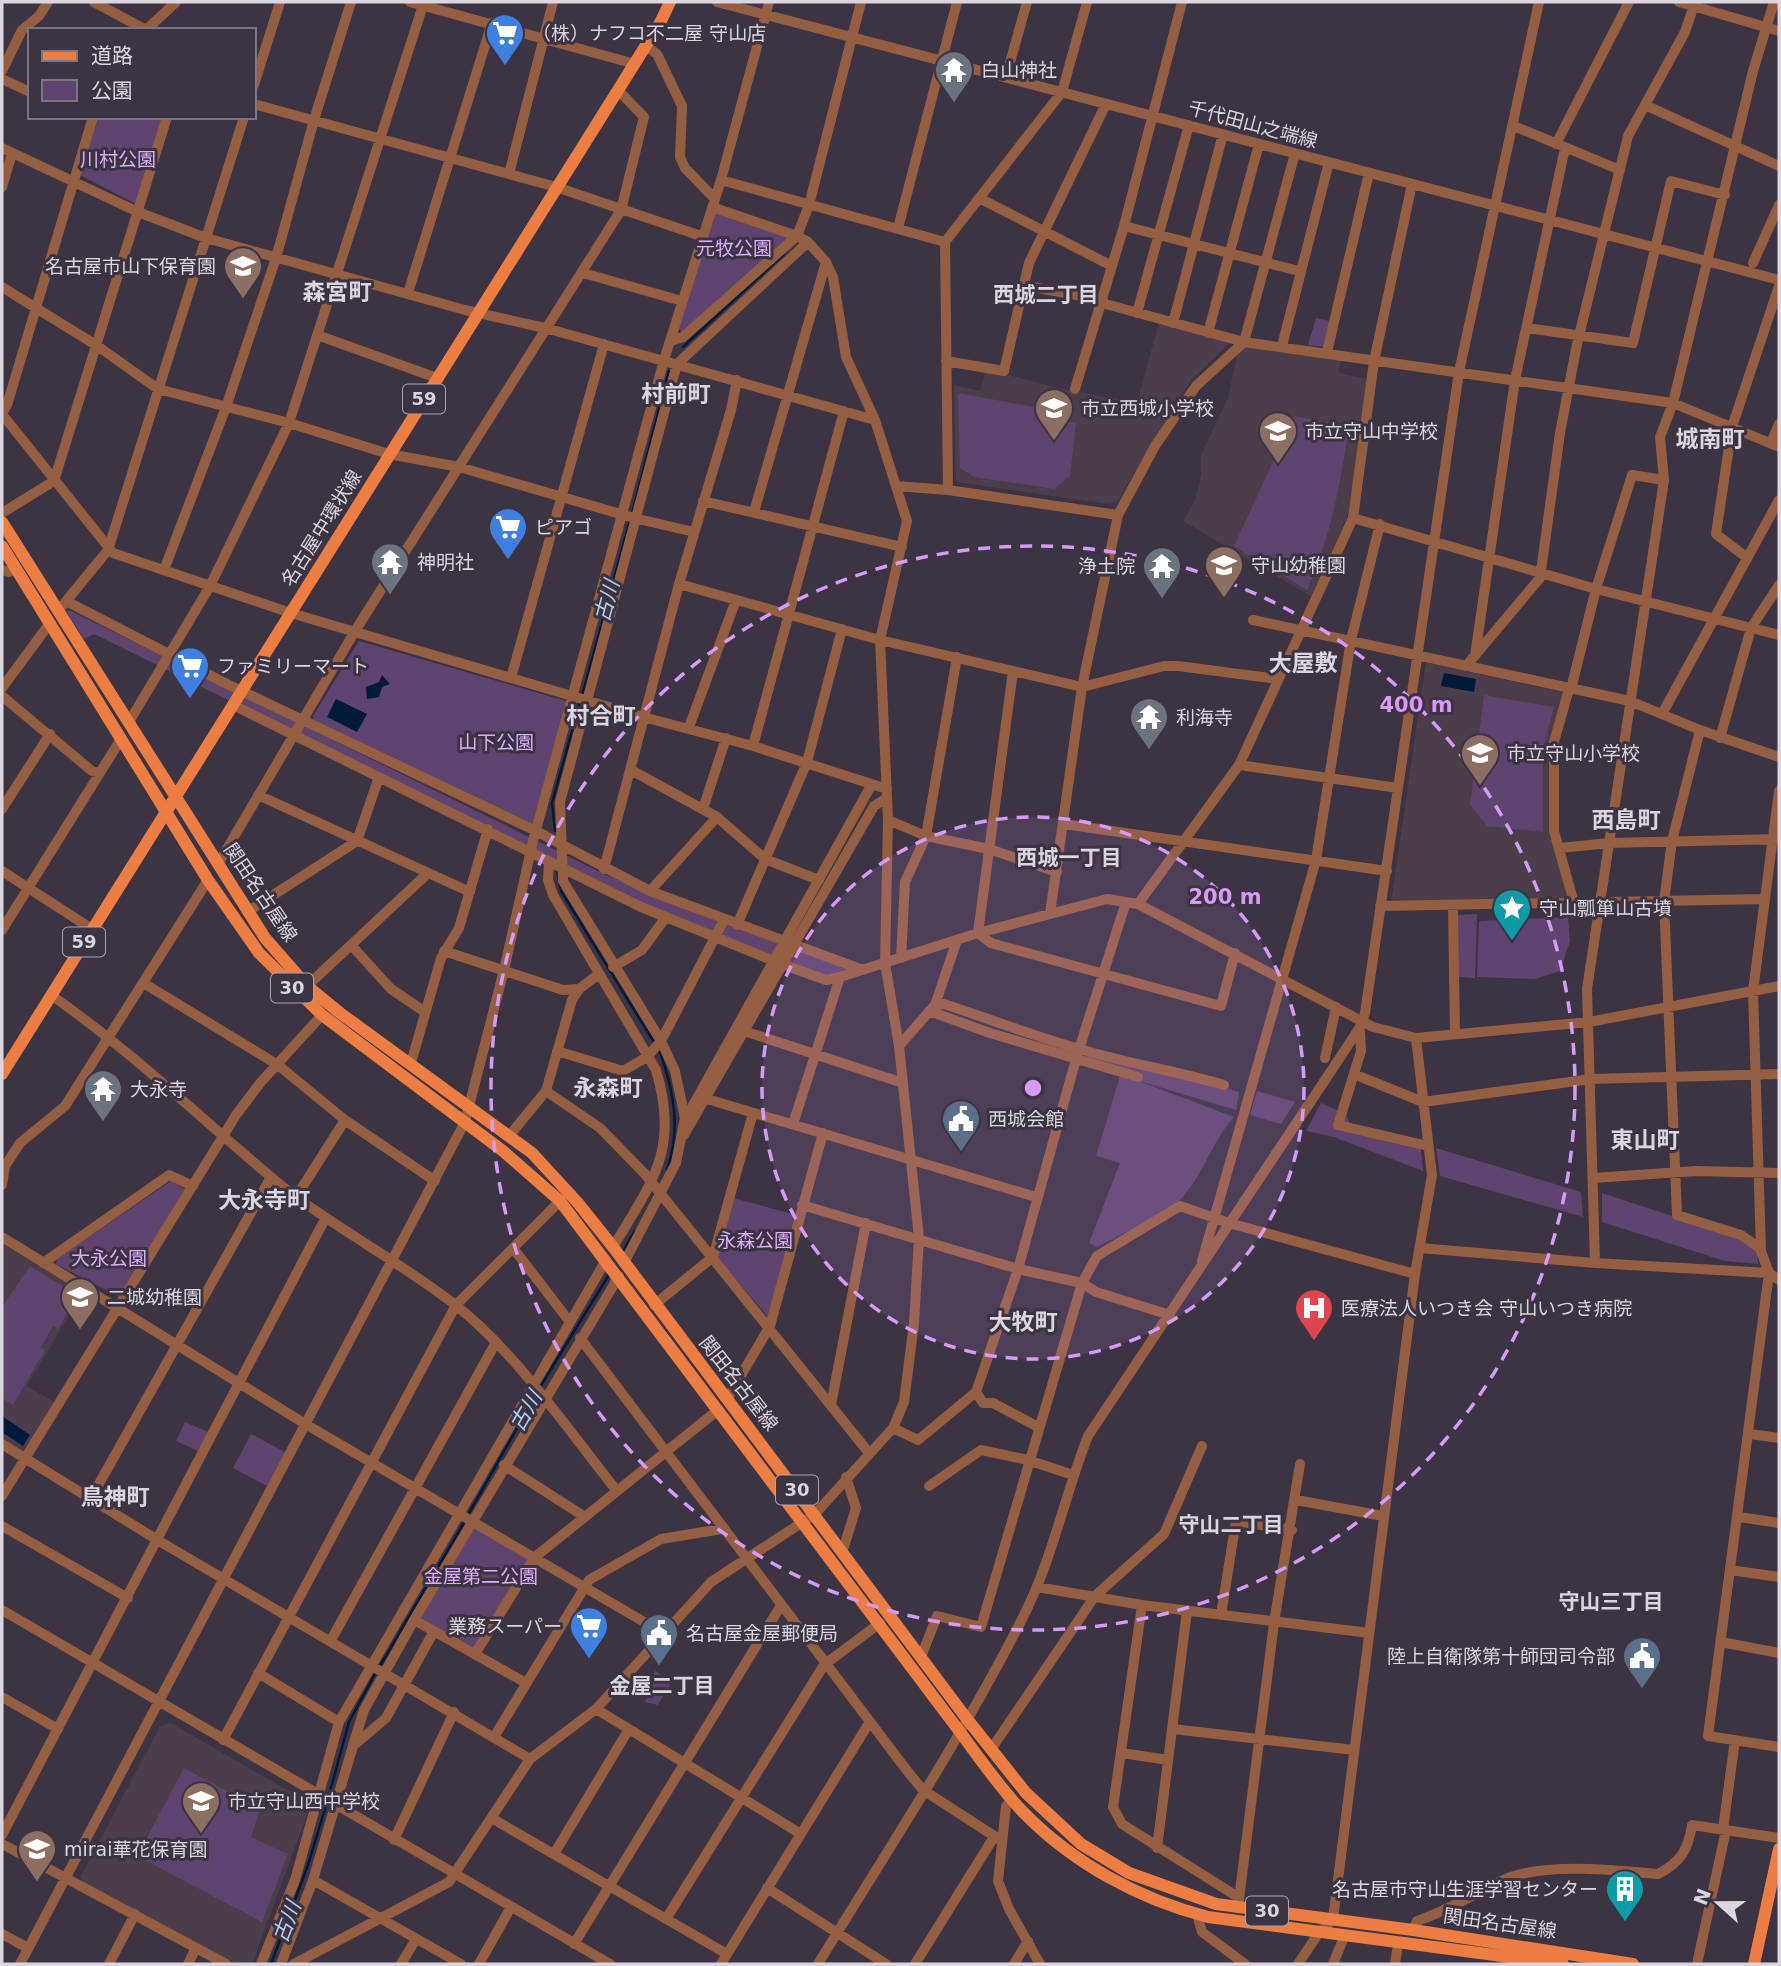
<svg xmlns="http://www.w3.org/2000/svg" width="1781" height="1966" viewBox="0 0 1781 1966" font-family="'DejaVu Sans','Noto Sans JP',sans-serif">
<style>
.education{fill:#4b3d4a}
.green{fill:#5e446f}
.water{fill:#001a3b}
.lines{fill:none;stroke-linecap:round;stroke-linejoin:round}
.stream{stroke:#001a3b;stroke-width:2.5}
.minor{stroke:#945e43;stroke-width:10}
.major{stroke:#ed7e43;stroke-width:12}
.ring{fill:none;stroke:#d69bfa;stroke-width:3.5;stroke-dasharray:12 9}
.labels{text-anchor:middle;stroke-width:6;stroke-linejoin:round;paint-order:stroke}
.shield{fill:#3c3343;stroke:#aba4b0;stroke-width:2}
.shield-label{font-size:18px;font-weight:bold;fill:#dad5de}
.poi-label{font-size:19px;fill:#dad5de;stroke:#3c3343;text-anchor:start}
.street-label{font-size:19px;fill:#dad5de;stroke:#3c3343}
.park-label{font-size:19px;fill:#ddadfd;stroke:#3c3343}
.neighbourhood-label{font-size:21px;font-weight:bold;fill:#dad5de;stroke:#3c3343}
.water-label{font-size:21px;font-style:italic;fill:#b2cff4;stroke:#3c3343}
.quarter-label{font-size:23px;font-weight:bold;fill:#dad5de;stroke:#3c3343}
.centre{fill:#d69bfa;stroke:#3c3343;stroke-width:3.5}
.ring-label{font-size:21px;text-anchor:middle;font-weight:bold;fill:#d69bfa;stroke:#3c3343;stroke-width:6;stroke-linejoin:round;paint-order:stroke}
</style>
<rect width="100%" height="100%" fill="#3c3343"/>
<path class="education" d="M1159 322 1231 342 1191 380 1117 502 1108 504 956 482 954 385 980 391 986 369 1062 389 1137 403Z
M1247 344 1342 358 1338 373 1368 379 1349 512 1312 597 1183 521 1195 500 1201 475V455L1228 398 1238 350Z
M1426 662 1564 693 1552 742 1551 831 1567 900 1391 903Z
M2 1244 83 1292 27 1386 54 1402 25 1450H21L2 1438Z
M171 1723 311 1804 252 1964H236L83 1884 81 1876 160 1726Z"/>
<path class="green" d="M98 117H163L137 201 134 203 80 175Z
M716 211 788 236 787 240 686 331 681 332 679 328Z
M1316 318 1330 321 1324 347 1308 345Z
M958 393 1051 410V419L1076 423 1070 476 1054 489 974 477 960 468Z
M1294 416 1340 425 1348 432C1340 488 1330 538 1307 590L1234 546Z
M69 610 604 874 726 925 854 968 826 977 650 908 94 634 84 639 66 611Z
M359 641 566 701 536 822 530 825 314 720 313 716Z
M1484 695 1554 707 1543 749V832L1487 826 1470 805Z
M1477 914 1475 978 1459 977 1458 915Z
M1568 917 1570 941 1560 971 1535 979 1477 977 1479 921Z
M1089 1049 1239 1092 1236 1110 1136 1080 1234 1117C1212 1141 1204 1174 1181 1199 1168 1214 1117 1236 1097 1247L1089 1243 1120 1163 1096 1156 1120 1076 1084 1065Z
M1257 1091 1295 1102 1281 1124 1250 1115Z
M1321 1103 1346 1114 1351 1127 1420 1140 1423 1171 1334 1137 1306 1131Z
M1436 1148 1581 1192 1583 1217 1440 1176Z
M171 1181 185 1189 119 1297 56 1264 57 1259Z
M1602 1193 1739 1238 1757 1250 1758 1264 1725 1261 1602 1222Z
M734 1198 796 1215 768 1317 716 1256Z
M30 1266 78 1295 58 1329 53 1326 41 1347 45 1350 13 1405 2 1398V1307Z
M185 1422 211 1433 200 1452 176 1441Z
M251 1434 285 1452 267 1486 233 1468Z
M473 1523 531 1559 474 1650 418 1618Z
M655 1671 672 1681 658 1705 645 1702Z
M184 1768 260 1809 251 1837 288 1854 262 1922 137 1856Z"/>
<path class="water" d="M1444 673 1476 679 1474 692 1441 686Z
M382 675 390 684 382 687 379 697 367 699 366 687 379 682Z
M336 699 367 714 357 732 327 717Z
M2 1416 30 1435 23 1446 2 1432Z"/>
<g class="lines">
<path class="stream" d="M683 347 784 254
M632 514 669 371
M582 696 630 520
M555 831 552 803 580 702
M557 869 561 891 660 1052C674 1092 681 1129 667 1170
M622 1253 635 1231
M540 1387 610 1273
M468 1515 537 1393
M380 1666 465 1521
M329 1795 349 1722 376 1672
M271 1964 308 1865 327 1802"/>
<path class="minor" d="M94 2 146 30
M410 2 635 64
M717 2 1779 280
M1679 2 1779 31
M146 30 176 2
M646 46 657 54 682 106 680 157 685 168 715 199
M2 71 22 30 39 16 48 2
M1006 77 1027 2
M2 79 30 92
M254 85 280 2
M254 104 556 187 701 236
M1645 105 1779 166
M1514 126 1620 170
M1556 144 1629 2
M2 148 138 212 206 238 465 310 549 329 875 420
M509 174 553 2
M721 180 945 242
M2 187 12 153
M979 198 1112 266
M1124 226 1299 271
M898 228 957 2
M1753 263 1779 205
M583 273 682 301
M1022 285 1103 300
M2 287 96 345 158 389 289 423 389 454 459 467 634 518 694 532
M408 293 492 23
M1102 303 1244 342 1673 403 1779 447
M1137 313 1189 125
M1173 323 1223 134
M1527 328 1633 343 1671 181 1725 195
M1208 333 1259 144
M317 335 437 378
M671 341 683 337 797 236 809 205 861 2
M1282 346 1329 162
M1327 352 1369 173
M946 361 1004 371 1029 263 1106 104
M1075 389 1124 226 1182 2
M2 413 7 405 93 117
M2 414 113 553 291 613 643 717 753 746 887 789
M1771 443 1779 424
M896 486 948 490 1118 515
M948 490 945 242 1062 92 1087 2
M703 501 902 547
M754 512 826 262
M2 513 54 481 167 117
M1353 518 1596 589 1779 635
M1746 557 1716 534 1732 427 1779 286
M2 570 9 572 16 569
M164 570 226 407 276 258 314 120 351 2
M679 584 880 640 1082 687 1164 666H1178L1278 679
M66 601 229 685 536 831 650 891 863 970
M63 605 108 550 244 117
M1253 620 1630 701 1700 730 1779 757
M1475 656 1515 380 1565 148
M1466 666 1540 578 1560 433 1577 344 1628 136 1685 32 1695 2
M1013 671 978 933 991 943 1221 1006 1235 953
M511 678 604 344
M2 688 50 623
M1569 689 1554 742V831L1574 903
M1571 689 1596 589 1632 475 1664 480
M2 696 92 771 100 773
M233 705 641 907 784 965 826 980 840 977
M1662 714 1779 500
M129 722 210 586 289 423 424 2
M689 727 736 600
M1700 730 1672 841 1664 901 1677 1215 1741 1235 1761 1249
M1720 738 1751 628 1779 585
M753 746 844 411
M1239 765 1398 788
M631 770 717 817 765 859 819 880
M1779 791 1753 991 1761 1251 1769 1273 1708 1736 1779 1747
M258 795 470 892
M2 809 50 734
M703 809 726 738
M888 820 926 836 989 849 1057 872
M1064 824 1387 871
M1560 848 1609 843 1779 839
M549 863 548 880 553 895 656 1070C680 1150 652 1182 613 1247
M218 864 355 631 621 210 644 117 618 90
M604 869 679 584 731 410 737 380
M2 871 92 929
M650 891 717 817
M1138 904 1239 765 1353 518 1374 361 1412 184
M1380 906 1765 899
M1453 906 1455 1034
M247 912 357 841 379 777
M1050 914 1082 687 1118 515 1155 446 1196 386 1244 342 1295 153
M737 925 807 762 842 629
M2 930 121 739
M352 946 391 989 425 1012
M444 951 563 990 579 989
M901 958 905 882 926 836 957 657
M613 967 642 950 666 917
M145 984 278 1065 345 1120 435 1181
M307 986 427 874
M51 995C130 1050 198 1116 271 1177 328 1225 395 1258 454 1304 515 1351 568 1430 617 1491
M935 1005 957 940
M929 1011 990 1033 1138 1077
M741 1030 903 1083
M1360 1031 1361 1051 1338 1125 1428 1146
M899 1046 935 1005 944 1004C990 1019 1036 1037 1083 1050 1130 1064 1177 1071 1224 1085
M557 1051 623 1071 647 1057 661 1041 724 920
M1325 1058 1336 1007
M411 1063 441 958 459 928 488 829
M1361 1077 1423 1102 1591 1079 1779 1074
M546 1091 600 1128 644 1173 869 1453
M707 1099 1036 1197
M684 1115 691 1109 872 784
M793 1124 840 977 978 933 1107 899 1138 904 1373 1027 1416 1038 1589 1022 1779 986
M684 1135 874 806 887 798
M509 1136 546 1091 572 1000 579 989 599 974
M1593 1178 1696 1171 1779 1173
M2 1185 5 1166 20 1143 65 1106 208 880
M296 1197 345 1120
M802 1205 1018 1269 1082 1283 1096 1292 1170 1315
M2 1237 307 1425 663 1633
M513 1248 570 1322
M1420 1248 1595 1263 1769 1273 1779 1280
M1202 1261 1316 860 1351 640 1380 524
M43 1263 169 1175 193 1186
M624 1263 676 1163 685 1118 675 1071 661 1041 563 881 560 802 677 364 808 242
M1595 1263 1587 989 1664 480 1660 437 1673 403 1753 71 1774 2
M654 1305 713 1257 753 1113
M580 1338 908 1772 923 1790 1002 1841
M976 1392 983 1403H993L1038 1427
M727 1399 770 1326 823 1133
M831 1405 866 1223
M893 1428 918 1440 976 1392 1018 1269 1076 1059 1126 902
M1750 1434 1779 1438
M2 1444 159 1541 530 1759
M504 1465 585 1517
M929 1486 981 1450 1028 1460 1073 1475
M2 1496 236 1115 261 1082 322 1015
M91 1498 271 1177
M1296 1500 1383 1516
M1739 1517 1779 1523
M2 1526 128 1598
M842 1553 856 1508 846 1477
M1730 1570 1779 1577
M1037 1587 1142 1605 1369 1633
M1142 1605 1113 1807 1122 1824 1238 1897
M2 1610 610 1964
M1221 1615 1236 1521 1292 1530
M331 1640 495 1344
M1721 1642 1779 1653
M475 1654 535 1557 718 1410
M921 1657 937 1616 981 1627 1082 1283 1097 1256 1180 1206 1229 1223 1415 1274
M258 1673 339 1722
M526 1683 414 1620 619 1276
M2 1697 58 1729
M596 1709 801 1834
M1173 1729 1354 1750
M494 1737 589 1580 661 1539 722 1529
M223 1740 456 1305 560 1201
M353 1745 364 1710 414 1620
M992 1748 1095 1596 1164 1534 1202 1446
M1122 1753 1168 1760
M1012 1799 1006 1806 998 1881 1009 1909 1040 1964
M493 1819 727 1954
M1723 1829 1735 1740
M2 1835 325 1219
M394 1840 454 1712
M2 1844 226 1964
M1157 1848 1187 1611
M554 1854 629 1729
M313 1880 461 1964
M767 1888 886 1964
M1238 1907 1274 1623 1300 1464
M1197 1914 1202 1932 1245 1964
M666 1919 824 1665 880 1623
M1413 1930 1417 1921C1451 1910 1479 1890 1511 1877 1550 1863 1617 1870 1658 1874 1681 1862 1688 1850 1692 1825L1779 1838
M2 1934 28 1948
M574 1944 780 1607
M20 1964 465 1122 504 970 533 841 664 360 721 180 769 2
M109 1964 135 1914
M188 1964 196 1948
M261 1964 295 1880 339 1722 606 1260
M281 1964 313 1880 353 1746 386 1718 434 1631
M294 1964 449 1882 530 1759 596 1709 711 1582 815 1514 893 1428 904 1402 914 1323 919 1238 899 1046 885 963 888 820 880 640 907 521 875 420 846 357 833 277 826 262 808 242 797 236 712 207
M401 1964 416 1939
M479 1964 511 1907
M721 1964 869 1723
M818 1964C887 1851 961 1739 1021 1621 1052 1562 1064 1497 1088 1436L1339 1059 1360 1027 1365 1013 1459 372 1539 2
M915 1964 994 1837
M1014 1964 1028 1941
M1298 1964 1318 1934 1333 1919 1415 1274 1432 1175 1416 1038
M1333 1964 1344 1937
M1395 1964 1398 1944
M1697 1964 1726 1830"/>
<path class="major" d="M2 522 265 938 307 986 340 1013 532 1153 578 1203 613 1247 967 1719 1026 1793 1081 1844 1129 1873 1216 1904 1413 1930 1633 1964
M2 546 208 880 259 953 322 1015 503 1151 560 1201 960 1732C980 1759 1000 1788 1023 1812 1074 1864 1139 1899 1208 1917L1563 1964
M2 1074 660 23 670 2
M1754 1964 1779 1849"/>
</g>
<circle cx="1033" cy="1088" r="271" fill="#d69bfa" fill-opacity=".12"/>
<g class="ring">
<circle cx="1033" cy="1088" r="271"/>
<circle cx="1033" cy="1088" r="542"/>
</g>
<defs>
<symbol id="supermarket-pin" viewBox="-11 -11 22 30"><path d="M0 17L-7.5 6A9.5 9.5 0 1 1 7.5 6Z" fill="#3f7fe0" stroke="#3c3343"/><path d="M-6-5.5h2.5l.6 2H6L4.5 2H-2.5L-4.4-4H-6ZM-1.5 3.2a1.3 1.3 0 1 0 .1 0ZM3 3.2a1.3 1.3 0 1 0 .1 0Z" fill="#fff"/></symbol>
<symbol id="temple-pin" viewBox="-11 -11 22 30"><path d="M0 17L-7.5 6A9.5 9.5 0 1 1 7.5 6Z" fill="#6b7280" stroke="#3c3343"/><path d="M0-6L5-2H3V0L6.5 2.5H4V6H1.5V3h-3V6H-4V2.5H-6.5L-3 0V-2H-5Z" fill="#fff"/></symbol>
<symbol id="school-pin" viewBox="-11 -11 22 30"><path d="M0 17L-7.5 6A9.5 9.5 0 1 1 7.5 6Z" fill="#8d6e63" stroke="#3c3343"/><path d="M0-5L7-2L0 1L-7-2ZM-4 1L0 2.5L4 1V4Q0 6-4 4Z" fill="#fff"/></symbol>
<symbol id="sight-pin" viewBox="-11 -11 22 30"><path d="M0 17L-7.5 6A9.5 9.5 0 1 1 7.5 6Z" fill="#0f9aa8" stroke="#3c3343"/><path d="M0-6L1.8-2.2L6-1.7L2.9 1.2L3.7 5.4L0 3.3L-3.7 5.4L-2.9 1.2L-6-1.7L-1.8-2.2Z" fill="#fff"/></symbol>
<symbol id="civic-pin" viewBox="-11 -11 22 30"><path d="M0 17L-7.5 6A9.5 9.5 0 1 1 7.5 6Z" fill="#5c6f8a" stroke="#3c3343"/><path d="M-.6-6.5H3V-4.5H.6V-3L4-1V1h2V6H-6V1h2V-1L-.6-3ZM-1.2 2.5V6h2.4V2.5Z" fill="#fff"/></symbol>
<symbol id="hospital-pin" viewBox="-11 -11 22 30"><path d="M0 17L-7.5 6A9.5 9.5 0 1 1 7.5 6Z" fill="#e0444e" stroke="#3c3343"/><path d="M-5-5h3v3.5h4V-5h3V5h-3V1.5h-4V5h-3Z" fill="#fff"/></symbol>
<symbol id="building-pin" viewBox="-11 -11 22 30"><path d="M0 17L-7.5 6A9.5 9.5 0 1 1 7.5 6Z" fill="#0f9aa8" stroke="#3c3343"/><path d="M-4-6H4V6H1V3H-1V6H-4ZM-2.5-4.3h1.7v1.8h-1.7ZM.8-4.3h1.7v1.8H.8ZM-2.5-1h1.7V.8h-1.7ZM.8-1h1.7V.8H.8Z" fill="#fff"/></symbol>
</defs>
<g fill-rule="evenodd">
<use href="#supermarket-pin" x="483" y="11" width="44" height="60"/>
<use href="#temple-pin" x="932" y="48" width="44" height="60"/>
<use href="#school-pin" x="221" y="244" width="44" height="60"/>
<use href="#school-pin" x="1032" y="386" width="44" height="60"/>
<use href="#school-pin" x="1256" y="409" width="44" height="60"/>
<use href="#supermarket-pin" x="486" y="505" width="44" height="60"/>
<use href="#temple-pin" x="368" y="540" width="44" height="60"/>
<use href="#school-pin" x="1202" y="543" width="44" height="60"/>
<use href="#temple-pin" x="1140" y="544" width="44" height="60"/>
<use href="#supermarket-pin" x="168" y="644" width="44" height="60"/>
<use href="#temple-pin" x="1127" y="695" width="44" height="60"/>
<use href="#school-pin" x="1458" y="731" width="44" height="60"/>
<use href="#sight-pin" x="1490" y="886" width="44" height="60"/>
<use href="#temple-pin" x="81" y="1067" width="44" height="60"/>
<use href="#civic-pin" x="939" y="1097" width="44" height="60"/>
<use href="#school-pin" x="58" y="1275" width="44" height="60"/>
<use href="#hospital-pin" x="1292" y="1286" width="44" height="60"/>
<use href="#supermarket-pin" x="567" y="1604" width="44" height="60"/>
<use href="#civic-pin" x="637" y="1611" width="44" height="60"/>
<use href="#civic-pin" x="1620" y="1634" width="44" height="60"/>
<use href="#school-pin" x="179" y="1779" width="44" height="60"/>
<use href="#school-pin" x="15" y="1827" width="44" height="60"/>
<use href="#building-pin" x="1603" y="1867" width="44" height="60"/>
</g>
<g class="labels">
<g class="shield">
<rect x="403" y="384.5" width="42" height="29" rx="5"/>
<rect x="63" y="927.5" width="42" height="29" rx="5"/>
<rect x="271" y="973.5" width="42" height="29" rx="5"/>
<rect x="776" y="1475.5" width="42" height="29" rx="5"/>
<rect x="1246" y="1896.5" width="42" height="29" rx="5"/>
</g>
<g class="shield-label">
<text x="424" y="405">59</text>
<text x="84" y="948">59</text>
<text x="292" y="994">30</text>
<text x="797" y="1496">30</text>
<text x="1267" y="1917">30</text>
</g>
<g class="poi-label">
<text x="532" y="40">（株）ナフコ不二屋 守山店</text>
<text x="981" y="77">白山神社</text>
<text x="216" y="273" text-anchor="end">名古屋市山下保育園</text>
<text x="1081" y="415">市立西城小学校</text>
<text x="1305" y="438">市立守山中学校</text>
<text x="535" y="534">ピアゴ</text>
<text x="417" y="569">神明社</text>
<text x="1251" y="572">守山幼稚園</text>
<text x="1135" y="573" text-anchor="end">浄土院</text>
<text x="217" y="673">ファミリーマート</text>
<text x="1176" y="724">利海寺</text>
<text x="1507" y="760">市立守山小学校</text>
<text x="1539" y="915">守山瓢箪山古墳</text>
<text x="130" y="1096">大永寺</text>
<text x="988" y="1126">西城会館</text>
<text x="107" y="1304">二城幼稚園</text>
<text x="1341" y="1315">医療法人いつき会 守山いつき病院</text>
<text x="562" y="1633" text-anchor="end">業務スーパー</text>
<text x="686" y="1640">名古屋金屋郵便局</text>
<text x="1615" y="1663" text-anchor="end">陸上自衛隊第十師団司令部</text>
<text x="228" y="1808">市立守山西中学校</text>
<text x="64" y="1856">mirai華花保育園</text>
<text x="1598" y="1896" text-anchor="end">名古屋市守山生涯学習センター</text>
</g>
<g class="street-label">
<text transform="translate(1253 124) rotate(15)" y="7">千代田山之端線</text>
<text transform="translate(321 528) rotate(-58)" y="7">名古屋中環状線</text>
<text transform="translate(261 892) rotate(56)" y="7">関田名古屋線</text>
<text transform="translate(739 1383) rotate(52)" y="7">関田名古屋線</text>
<text transform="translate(1500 1923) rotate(8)" y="7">関田名古屋線</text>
</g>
<g class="park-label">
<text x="118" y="166">川村公園</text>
<text x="734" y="255">元牧公園</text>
<text x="496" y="749">山下公園</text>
<text x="755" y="1247">永森公園</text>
<text x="109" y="1265">大永公園</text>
<text x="481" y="1583">金屋第二公園</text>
</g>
<g class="neighbourhood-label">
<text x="1046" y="302">西城二丁目</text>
<text x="1069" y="865">西城一丁目</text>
<text x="1231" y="1532">守山二丁目</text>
<text x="1611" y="1609">守山三丁目</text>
<text x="662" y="1693">金屋二丁目</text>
</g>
<g class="water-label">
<text transform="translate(607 601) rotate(-75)" y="7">古川</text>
<text transform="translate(526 1411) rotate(-60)" y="7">古川</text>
<text transform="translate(287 1922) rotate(-69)" y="7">古川</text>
</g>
<g class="quarter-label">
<text x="337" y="300">森宮町</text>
<text x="676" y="402">村前町</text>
<text x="1710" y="447">城南町</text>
<text x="1303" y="671">大屋敷</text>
<text x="601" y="724">村合町</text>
<text x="1626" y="828">西島町</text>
<text x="608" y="1096">永森町</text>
<text x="1645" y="1148">東山町</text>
<text x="264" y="1208">大永寺町</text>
<text x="1023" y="1330">大牧町</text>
<text x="115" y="1505">鳥神町</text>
</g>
</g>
<circle cx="1033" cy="1088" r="10" class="centre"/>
<g class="ring-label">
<text x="1416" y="712">400 m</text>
<text x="1225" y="904">200 m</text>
</g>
<rect width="1781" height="1966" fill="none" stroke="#dad5de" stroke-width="7"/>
<rect x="28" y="28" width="228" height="91" fill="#3c3343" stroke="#7b7481" stroke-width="2"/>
<rect x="42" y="51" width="35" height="10" fill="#ed7e43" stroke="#7b7481" stroke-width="2"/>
<text x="91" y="63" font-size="21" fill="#dad5de">道路</text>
<rect x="42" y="80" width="35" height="21" fill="#5e446f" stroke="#7b7481" stroke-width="2"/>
<text x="91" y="98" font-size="21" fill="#dad5de">公園</text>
<g transform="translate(1718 1903) rotate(291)" stroke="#3c3343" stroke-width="5" paint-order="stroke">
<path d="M0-5L12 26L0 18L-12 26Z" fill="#dad5de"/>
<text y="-10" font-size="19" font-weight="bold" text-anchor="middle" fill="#dad5de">N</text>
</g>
</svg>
